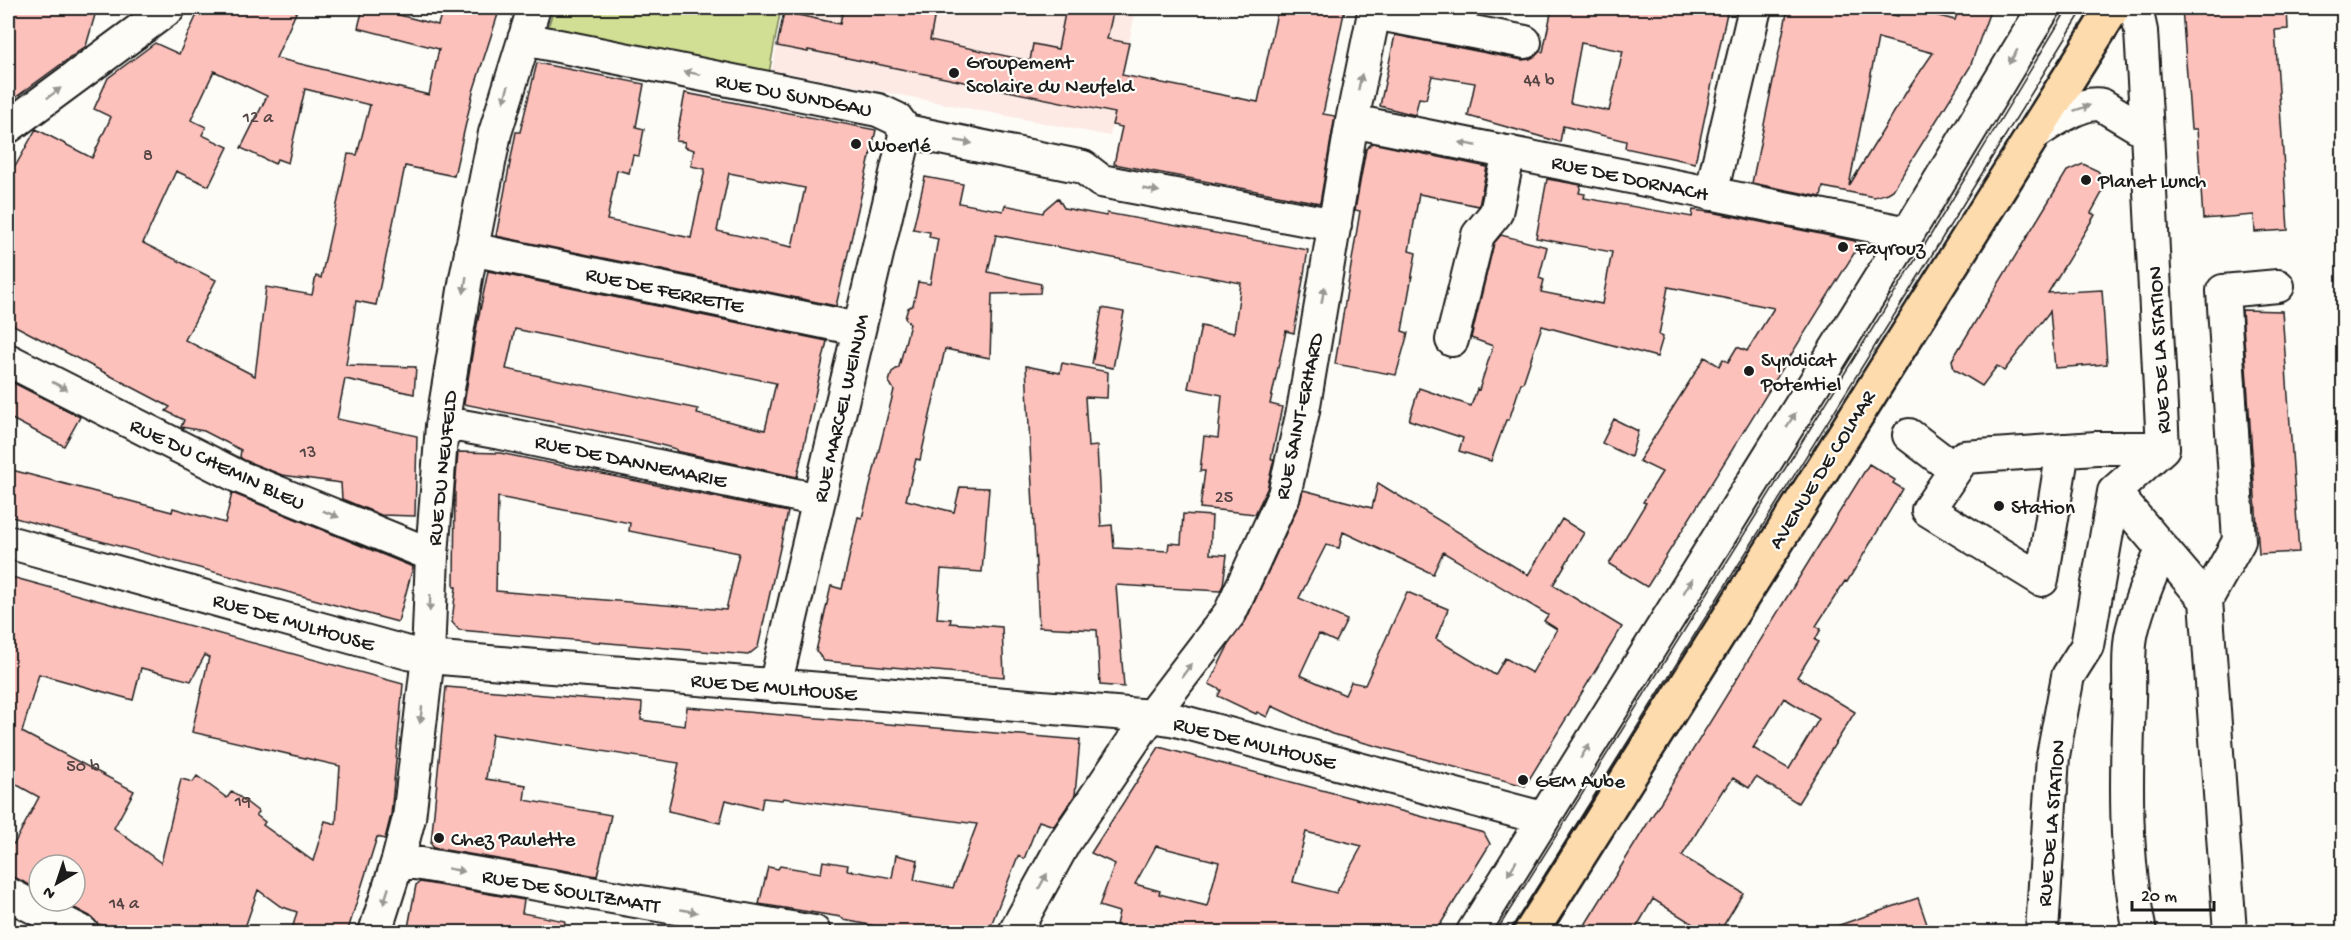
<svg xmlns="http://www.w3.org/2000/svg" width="2351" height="940" viewBox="0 0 2351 940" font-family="'Gochi Hand',sans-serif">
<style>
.built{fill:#fdeae5}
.green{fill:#d0df93;stroke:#767e58;stroke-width:1.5}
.building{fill:#fdc1bc;stroke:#1c1c1c;stroke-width:1.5;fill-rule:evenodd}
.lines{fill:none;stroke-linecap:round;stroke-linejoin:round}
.minor-casing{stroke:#1c1c1c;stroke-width:36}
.major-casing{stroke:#1c1c1c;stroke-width:38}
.minor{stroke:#fdfcf7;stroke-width:32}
.major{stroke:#fedbac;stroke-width:33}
.tram{stroke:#1c1c1c;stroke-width:1.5}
.oneway{fill:#989794}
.poi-dot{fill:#1c1c1c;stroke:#fdfcf7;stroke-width:2}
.labels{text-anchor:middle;stroke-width:4.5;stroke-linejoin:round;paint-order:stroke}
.number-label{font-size:18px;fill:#544544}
.poi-label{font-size:21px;fill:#1c1c1c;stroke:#fdfcf7;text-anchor:start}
.street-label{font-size:21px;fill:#1c1c1c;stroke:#fdfcf7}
</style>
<rect width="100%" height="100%" fill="#fdfcf7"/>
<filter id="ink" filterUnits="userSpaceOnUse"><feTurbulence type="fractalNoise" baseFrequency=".0167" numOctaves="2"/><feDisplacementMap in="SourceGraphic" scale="12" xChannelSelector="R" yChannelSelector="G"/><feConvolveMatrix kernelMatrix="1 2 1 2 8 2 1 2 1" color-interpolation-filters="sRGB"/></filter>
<g filter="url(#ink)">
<path class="built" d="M785 8H1136L1110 136 772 70Z"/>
<path class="green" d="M554 8H781L769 73 548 27Z"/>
<path class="building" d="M8 8H97L86 46 8 103Z
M200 8H298L276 58 429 95 439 49 358 28 363 8H372L438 25 443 8H500L473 92 454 176 405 166 376 305 356 301 346 365 416 367 414 394 345 379 337 419 417 436 415 516 381 515 342 499 341 483 282 475 244 460 240 457 241 450 204 431 181 427 184 420 166 411 170 407 8 322V161L16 165 36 129 92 158 111 117 94 109 108 78 155 43 179 54ZM214 71 267 96 241 148 275 164 277 159 288 163 305 89 370 105 357 155 348 154 321 278 316 276 312 295 266 287 255 376 185 340 216 280 143 243 176 171 209 186 228 147 202 135 206 127 191 120Z
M843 8H936L930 40 1030 61 1033 44 1058 49 1066 8H1114L1107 39 1129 43 1122 75 1258 102 1278 8H1345L1323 114 1335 116 1320 203 1114 164 1122 127 1112 125 1115 113 808 50V52L777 46 784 12 840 24Z
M1552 8H1728L1695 163 1625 148 1626 141 1563 126 1560 142 1468 116 1475 83 1432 76 1426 99 1419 98 1415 115 1380 106 1395 35 1522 60 1530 59 1540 51 1543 52ZM1581 43 1623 51 1609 111 1570 103Z
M1788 8H1864L1898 16 1899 8H1907L1955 20 1959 8H1991L1970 67 1893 190 1888 193 1874 197 1823 187 1821 197 1752 183ZM1878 38 1933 53 1907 91 1849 186Z
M2182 8H2287L2288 29 2275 30 2288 230 2255 232 2254 215 2203 219 2197 129H2191Z
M537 63 644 84 636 127 644 129 639 156 633 155 629 173 617 170 607 220 691 238 705 169 691 166 694 150 684 147 685 142 676 141 685 93 876 130 836 306 496 236 516 132H520ZM729 173 805 188 792 247 717 231Z
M1372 143 1487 167 1479 206 1419 194 1409 251 1416 253 1402 331 1408 333 1396 375 1335 364 1360 211 1355 210 1366 149Z
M2083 164 2098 171 2103 179 2104 189 2091 213 2095 215 2048 293 2102 290 2107 364 2055 368 2050 311 2004 371 1997 366 1982 386 1954 369 1952 360 2067 171Z
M925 177 963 184 959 203 1003 211 1005 205 1043 213 1044 210 1058 198 1064 208 1106 216 1107 213 1308 250 1294 333 1286 331 1270 404 1282 407 1271 459H1274L1267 489 1255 514 1200 508 1205 471H1200L1204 436 1218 438 1222 395 1188 388 1201 326 1234 333 1241 283 996 235 988 272 1041 284 1040 293 992 294 990 358 945 349 920 460 916 459 906 500 954 512 960 487 989 488 982 572 941 569 937 618 951 619 950 623 1002 627 1004 677 824 661 816 651 831 586 842 589 858 517 862 518 894 390 889 382 892 372 899 367 910 324 905 318 908 308 913 305 918 282 930 284 938 239 929 237 930 232 913 229Z
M1547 179 1581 185 1579 193 1585 194 1584 198 1692 217 1693 210 1716 213 1855 241 1858 247 1647 587 1609 564 1646 503 1643 502 1662 472 1639 461 1705 357 1719 366 1723 359 1728 362 1737 347 1747 351 1774 308 1668 287 1659 335 1663 337 1657 357 1542 326 1523 383H1521L1509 420H1506L1491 461 1459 451 1463 438 1409 420 1419 388 1471 406 1477 389 1479 390 1493 346 1471 338 1494 243 1501 235 1547 247 1539 278 1544 280 1541 292 1602 304 1612 252 1536 238Z
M488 271 827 341 797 477 676 451V449L646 441 464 404 477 325ZM515 329 776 383 765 430 697 414 698 409 506 369Z
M1102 308 1124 312 1113 368 1092 364Z
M2242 310 2282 311 2299 552 2259 554Z
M1062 363 1108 372 1107 398 1085 397 1088 447 1097 446 1101 526 1112 525 1114 548 1168 551 1169 543 1181 544 1183 514 1212 516 1210 554 1227 555 1223 585 1220 591 1116 585 1124 687 1100 685 1097 630 1039 627 1026 366 1060 373Z
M8 380 80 417 64 446 8 417Z
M1614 419 1638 431 1631 457 1602 443Z
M458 452 500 453 788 512 758 647 748 655 459 630 452 622 456 587H454L455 489ZM498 497 630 523 629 531 739 553 726 610 496 591Z
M1869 464 1895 480 1893 483 1903 489 1847 582 1845 581 1816 626 1821 629 1815 640 1819 642 1797 677 1855 712 1798 803 1756 777 1749 788 1733 778 1725 790 1724 788 1682 856 1743 893 1719 933H1707L1653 899 1633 933H1580ZM1784 698 1819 719 1789 769 1753 748Z
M8 469 172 512 173 508 225 523 232 493 413 567 398 622 8 516Z
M1378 483 1528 575 1562 519 1584 533 1553 585 1622 627 1525 786 1332 734 1272 706 1267 717 1257 712 1256 714 1218 696 1221 690 1209 684 1230 642 1246 620 1300 502 1303 490 1372 508ZM1343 532 1433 574 1443 552 1548 615 1544 621 1557 629 1532 673 1505 658 1495 675 1436 639 1448 609 1407 592 1365 685 1351 682 1345 695 1300 675 1319 634 1336 642 1347 620 1299 598 1326 545 1339 548Z
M8 576 403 684 391 815 385 839 377 837 347 933H291L297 912 280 906 258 890 243 933H135L98 924 90 916 61 901H75V865H39V890L16 878 8 876V840L14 844 39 797 8 780ZM205 655 209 657 192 732 340 766 336 824 325 821 313 861 263 825 265 822 256 815 259 812 232 791 227 798 197 776 193 782 181 779 161 863 114 828 134 791 22 732 39 674 133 700 141 668 191 681Z
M446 687 642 703 641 720 685 726 687 707 1080 740 1075 795 1054 826 1039 821 1024 859 1018 856 988 933H911L844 920 841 917 759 904 768 867 778 869 780 866 821 873 823 861 848 865 847 870 892 878 896 855 918 860 914 880 953 888 977 824 783 798 782 800 763 798 761 809 726 800 720 823 668 811 679 763 492 734 486 779 526 785 524 800 611 815 597 876 434 848 431 844Z
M1159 747 1484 833 1490 844 1435 933H1123L1124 928 1116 925 1119 912 1099 906 1115 864 1091 853ZM1306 832 1362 846 1336 893 1293 882ZM1156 846 1219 862 1207 906 1159 894 1160 891 1135 884Z
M420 882 524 900 522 913 565 921 564 933H407L416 885Z
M1918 898 1930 933H1829L1828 929Z"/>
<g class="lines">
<defs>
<path id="minor" d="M2136 8 2141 31 2147 132 2163 448
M1374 13 1525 42
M524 39 878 110 897 119 906 131 1083 167 1101 181 1335 225
M1352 121 1908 233
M8 127 169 8
M2031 136C2048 125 2081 100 2102 105L2147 132
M1711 194 1755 8
M471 249 858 329
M1452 340 1478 235 1496 213 1509 152
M8 360 237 476 432 555
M442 426H462L506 434 819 500
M1909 435 1955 470
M2063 450 2042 580 1928 510 1964 457 2096 448H2163
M2114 492 2206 600 2230 932
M8 542 408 653 428 657 1152 716 1176 720 1542 818
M2206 600 2239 541 2223 291 2278 286
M775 686 906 131
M398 860 814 932
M8 894 82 932
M375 932 398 860 409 818 428 657 432 555 442 426 466 278 495 133 534 8
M1015 932 1064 843 1142 728 1230 613 1284 495 1303 411 1352 121 1375 8
M1473 932 1908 233 2044 8
M2042 932 2053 756 2068 676 2087 646 2114 492 2163 448
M2140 932C2124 856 2126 777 2129 699 2130 677 2127 652 2132 631 2139 602 2150 576 2163 549"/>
<path id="major" d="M1531 932 2113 8"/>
</defs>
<use href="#minor" class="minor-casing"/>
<use href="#major" class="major-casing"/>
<use href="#minor" class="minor"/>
<use href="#major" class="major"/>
<path class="tram" d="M1496 932 1924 246 2068 8
M1509 932 1933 253 2084 8"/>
</g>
<defs><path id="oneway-solid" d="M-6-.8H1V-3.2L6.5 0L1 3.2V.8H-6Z" transform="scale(1.5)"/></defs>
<g class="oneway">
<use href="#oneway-solid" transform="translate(2013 57) rotate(121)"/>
<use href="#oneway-solid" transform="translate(692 73) rotate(-168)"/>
<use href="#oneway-solid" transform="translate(1360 82) rotate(-78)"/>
<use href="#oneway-solid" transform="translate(54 93) rotate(-37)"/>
<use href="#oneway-solid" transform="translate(506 94) rotate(106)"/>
<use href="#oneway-solid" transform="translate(2082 108) rotate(-19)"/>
<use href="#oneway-solid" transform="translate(964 142) rotate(11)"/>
<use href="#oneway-solid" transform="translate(1468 144) rotate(-169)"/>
<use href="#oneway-solid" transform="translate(1151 190) rotate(11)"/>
<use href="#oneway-solid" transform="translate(465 285) rotate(99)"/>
<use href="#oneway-solid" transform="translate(1323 295) rotate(-80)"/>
<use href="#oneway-solid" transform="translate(60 386) rotate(27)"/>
<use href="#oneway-solid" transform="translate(1791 420) rotate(-58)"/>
<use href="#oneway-solid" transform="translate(331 514) rotate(22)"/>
<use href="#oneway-solid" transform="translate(1688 586) rotate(-58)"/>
<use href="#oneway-solid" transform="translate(430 603) rotate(92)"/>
<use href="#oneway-solid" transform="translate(1187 670) rotate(-53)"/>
<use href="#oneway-solid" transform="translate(421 715) rotate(97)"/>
<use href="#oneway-solid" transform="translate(1585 751) rotate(-58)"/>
<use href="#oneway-solid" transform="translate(1512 868) rotate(121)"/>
<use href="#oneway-solid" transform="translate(456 870) rotate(10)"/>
<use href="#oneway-solid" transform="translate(1043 881) rotate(-61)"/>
<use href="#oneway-solid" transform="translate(386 896) rotate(108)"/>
<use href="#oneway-solid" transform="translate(689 911) rotate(10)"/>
</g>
</g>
<g class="poi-dot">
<circle cx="954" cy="73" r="6"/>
<circle cx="856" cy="144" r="6"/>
<circle cx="2086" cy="180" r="6"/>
<circle cx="1843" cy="247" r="6"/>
<circle cx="1749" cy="371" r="6"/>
<circle cx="1999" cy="506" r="6"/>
<circle cx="1523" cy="780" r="6"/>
<circle cx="439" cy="838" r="6"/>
</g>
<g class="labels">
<g class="number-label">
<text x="1539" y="85">44 b</text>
<text x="258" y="122">12 a</text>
<text x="148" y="160">8</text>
<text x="308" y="457">13</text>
<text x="1224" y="502">25</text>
<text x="83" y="771">50 b</text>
<text x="243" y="806">19</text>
<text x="124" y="908">14 a</text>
</g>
<g class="poi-label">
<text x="966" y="68">Groupement<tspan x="966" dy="24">Scolaire du Neufeld</tspan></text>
<text x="868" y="151">Woerlé</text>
<text x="2098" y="187">Planet Lunch</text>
<text x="1855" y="254">Fayrouz</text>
<text x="1761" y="366">Syndicat<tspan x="1761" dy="24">Potentiel</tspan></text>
<text x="2011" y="513">Station</text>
<text x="1535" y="787">GEM Aube</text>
<text x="451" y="845">Chez Paulette</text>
</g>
<g class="street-label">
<text transform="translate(794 94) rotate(11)" y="7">RUE DU SUNDGAU</text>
<text transform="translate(1630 177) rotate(12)" y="7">RUE DE DORNACH</text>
<text transform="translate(665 289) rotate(12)" y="7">RUE DE FERRETTE</text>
<text transform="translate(2158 350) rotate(-93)" y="7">RUE DE LA STATION</text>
<text transform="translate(840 408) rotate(-77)" y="7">RUE MARCEL WEINUM</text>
<text transform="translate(1298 416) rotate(-78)" y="7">RUE SAINT-ERHARD</text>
<text transform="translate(631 460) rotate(12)" y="7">RUE DE DANNEMARIE</text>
<text transform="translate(218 463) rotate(25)" y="7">RUE DU CHEMIN BLEU</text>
<text transform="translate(441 468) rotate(-84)" y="7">RUE DU NEUFELD</text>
<text transform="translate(1821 469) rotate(-58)" y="7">AVENUE DE COLMAR</text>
<text transform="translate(294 621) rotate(16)" y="7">RUE DE MULHOUSE</text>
<text transform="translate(774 686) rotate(5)" y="7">RUE DE MULHOUSE</text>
<text transform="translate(1255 742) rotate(14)" y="7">RUE DE MULHOUSE</text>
<text transform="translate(2050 823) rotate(-85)" y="7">RUE DE LA STATION</text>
<text transform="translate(571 890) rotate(10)" y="7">RUE DE SOULTZMATT</text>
</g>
</g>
<rect width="2351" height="940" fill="none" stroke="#fdfcf7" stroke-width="30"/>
<rect x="15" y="15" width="2321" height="910" fill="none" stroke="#1c1c1c" stroke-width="2" filter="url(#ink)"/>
<g transform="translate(57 883) rotate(219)"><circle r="28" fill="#fdfcf7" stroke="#a3a29f" stroke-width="1.5"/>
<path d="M0-4.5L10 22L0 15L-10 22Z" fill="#1c1c1c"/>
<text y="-9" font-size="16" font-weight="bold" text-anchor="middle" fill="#1c1c1c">N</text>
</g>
<path d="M2132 901v9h82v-9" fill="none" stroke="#1c1c1c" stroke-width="3"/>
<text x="2141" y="901" font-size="18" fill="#1c1c1c" stroke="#fdfcf7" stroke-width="4.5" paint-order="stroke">20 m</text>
</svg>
